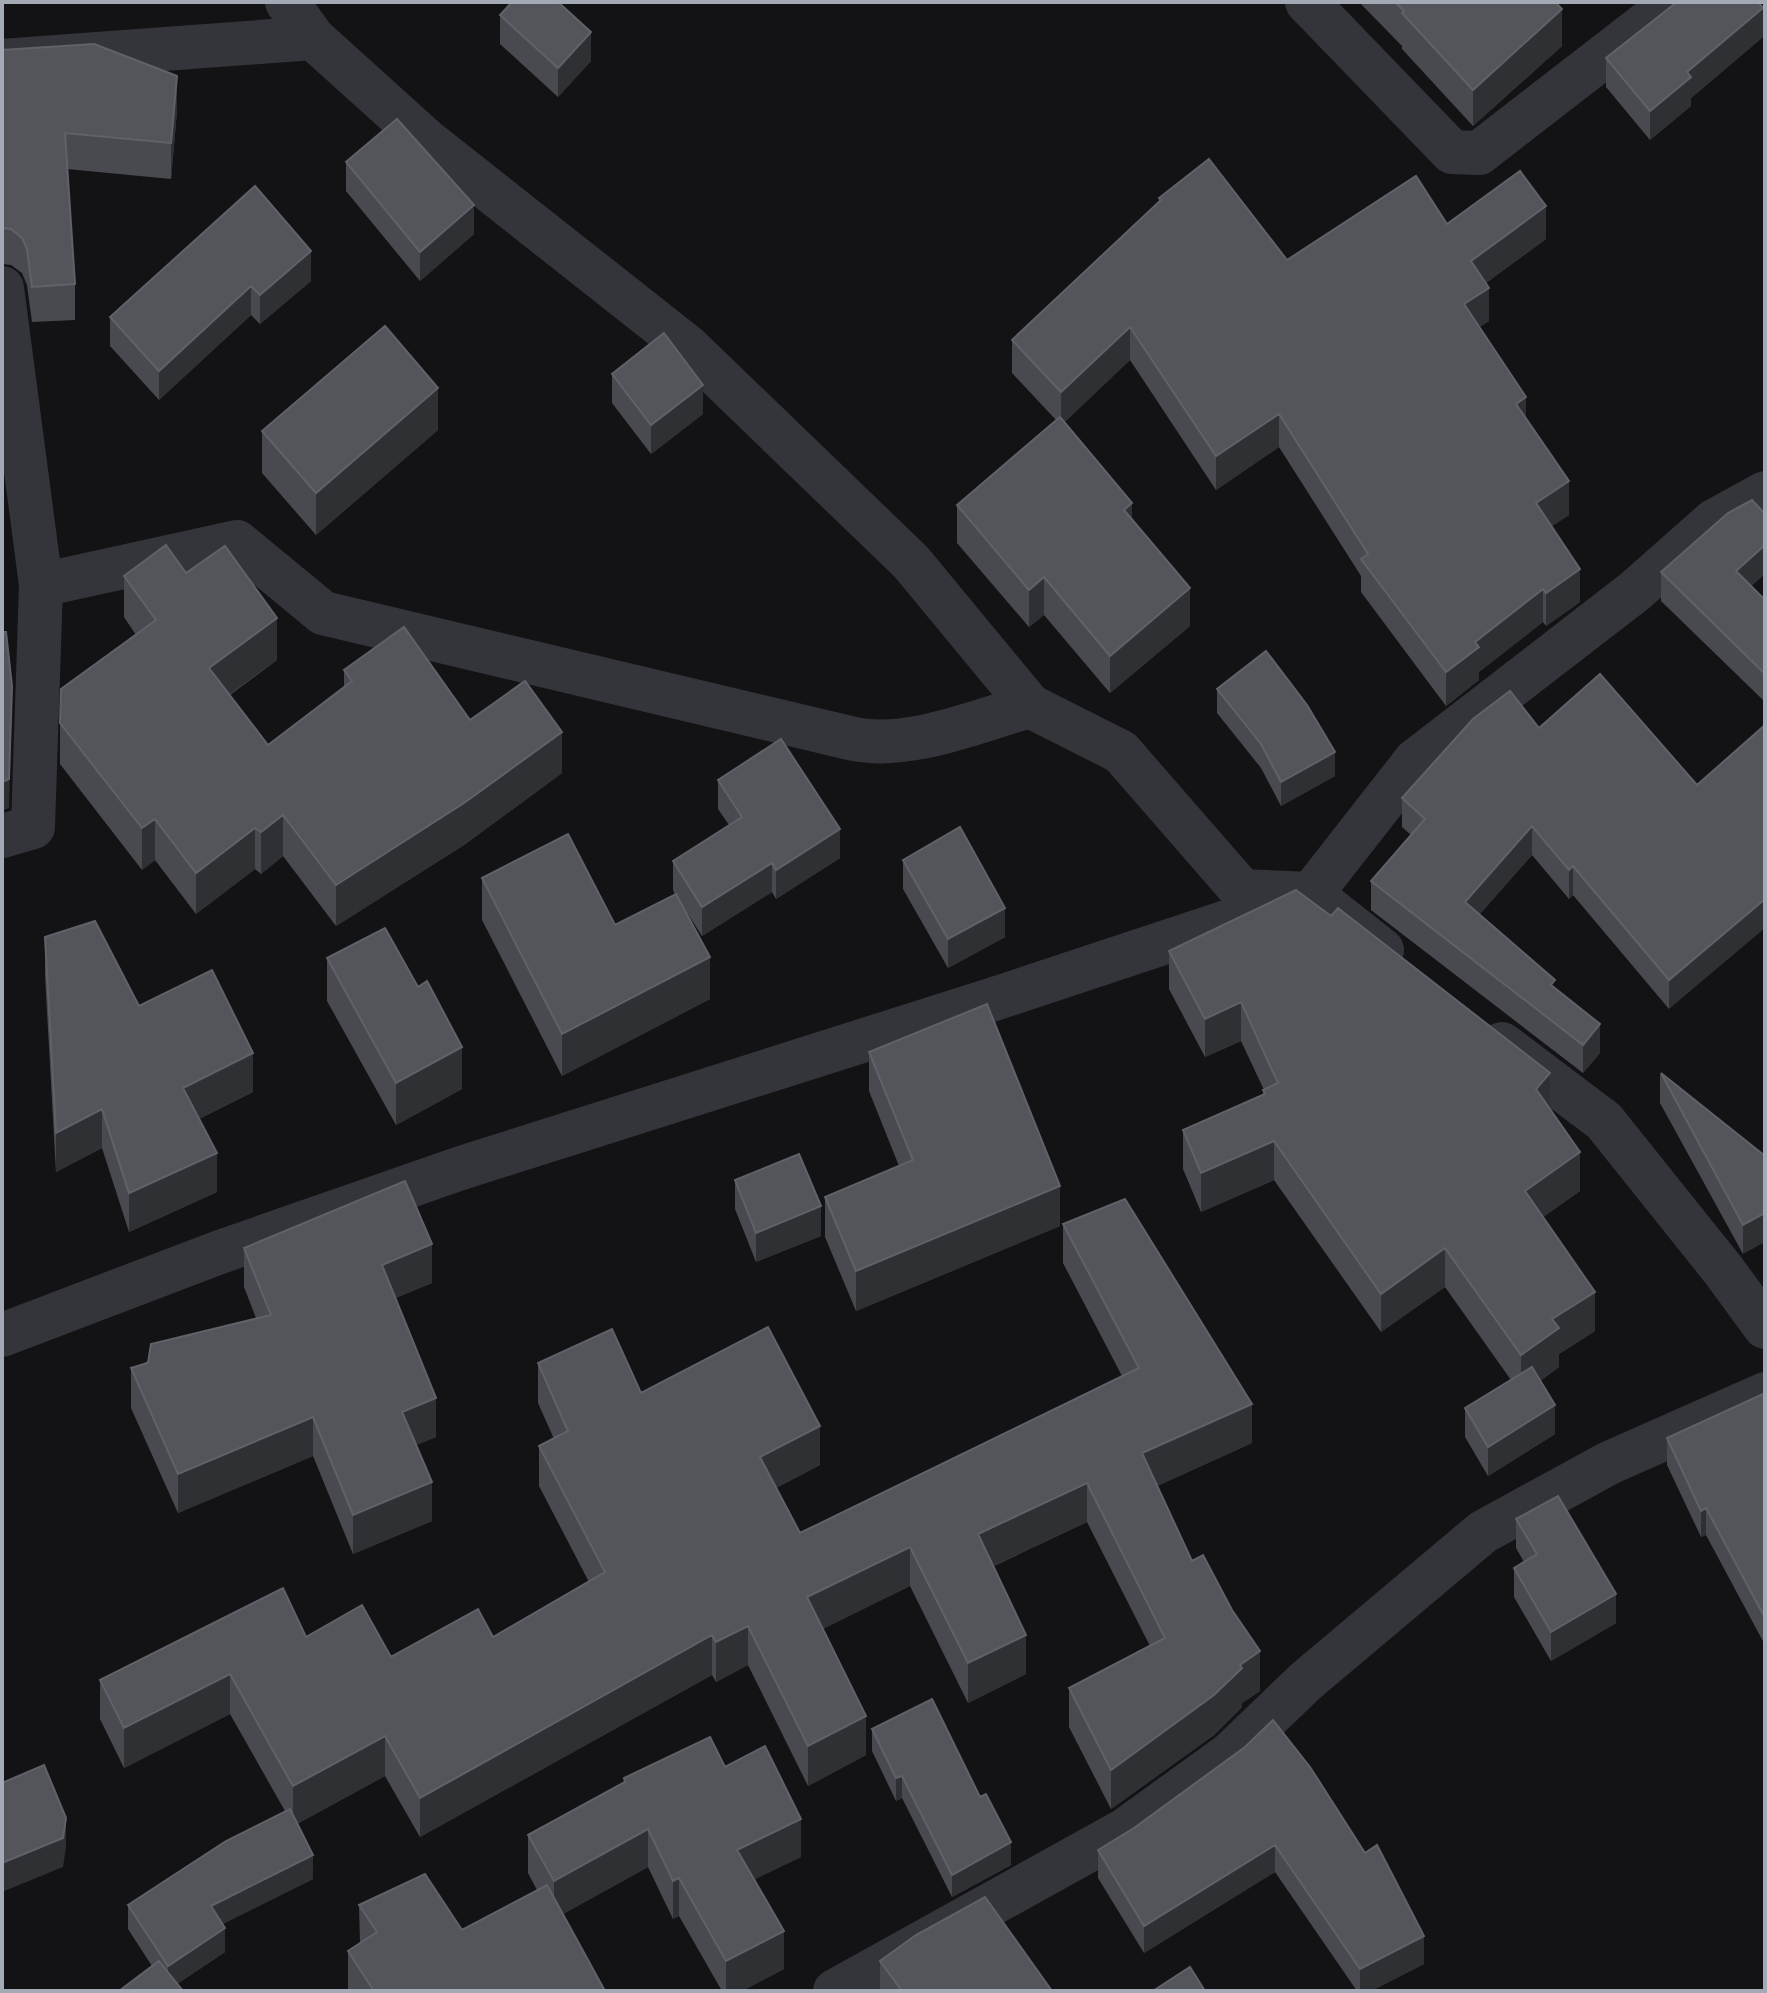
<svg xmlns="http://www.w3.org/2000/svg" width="1767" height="1993" viewBox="0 0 1767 1993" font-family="Manrope,sans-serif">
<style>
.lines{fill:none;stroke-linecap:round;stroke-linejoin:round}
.minor{stroke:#34353a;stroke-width:44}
.wall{fill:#494a50}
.shaded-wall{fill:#2f3034}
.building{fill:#53555b;stroke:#5f6269;stroke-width:2}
</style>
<rect width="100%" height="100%" fill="#131315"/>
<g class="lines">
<path class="minor" d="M287 2 313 38 427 141 688 347 911 562 1030 706 1121 752 1242 891 1311 894 1382 950
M1307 2 1452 152 1479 153 1674 2
M2 61 313 38
M2 288 41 585 33 827 2 836
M41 585 237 542 323 613 854 739C910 750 976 721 1030 706
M1502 1044 1604 1121 1724 1271 1765 1327
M2 1335 220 1252 461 1168 991 1000 1311 894 1415 761 1635 591 1714 521 1765 493
M835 1991 1125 1830 1230 1754 1306 1681 1483 1532 1609 1463 1765 1394"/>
</g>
<path class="wall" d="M1359 2H1557L1556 3 1562 46 1473 126 1402 49V46Z
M500 15 591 61 558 97 500 44Z
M1763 37 1691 98V106L1650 140 1606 87V58Z
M2 50 177 111 171 179 67 169 75 284V320L32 322 27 285 22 273 11 265 2 264Z
M346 162 474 234 420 281 346 191Z
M255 186 311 281 260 324 251 315 159 400 110 346V317Z
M1159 198 1287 260 1447 224 1546 239 1486 283 1489 321 1479 327 1526 418 1569 515 1552 526 1580 602 1546 626 1543 622 1479 672V680L1446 706 1361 592V576L1279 447 1216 490 1130 360 1064 422 1132 519 1190 626 1110 693 1044 615 1029 627 957 543V505L1056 420 1012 373V340L1159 201Z
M612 374 703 414 651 454 612 403Z
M438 430 316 535 262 473V431Z
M1661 572 1751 586 1765 600V709L1763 707V700L1661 601Z
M186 573 277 660 230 695 268 745 344 687V670L470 720 562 773 464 845 336 926 283 856 261 874 255 869 196 914 155 860 142 870 60 764V723L136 635 124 617V576Z
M1217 689 1335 776 1281 806 1261 768 1217 713Z
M1539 728 1697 785 1669 1009 1573 895 1569 899 1532 855 1479 915 1555 988 1600 1053 1583 1073 1371 910V881L1411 835 1402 827V798Z
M718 780 840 858 776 899 772 892 702 936 684 908 710 999 562 1076 482 920V878L615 925 675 895 673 890V861L729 825 718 809Z
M903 860 1005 937 948 968 903 889Z
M45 937 139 1006 253 1092 199 1119 217 1192 129 1232 102 1148 56 1172 45 976Z
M1169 951 1550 1110 1580 1191 1543 1217 1595 1331 1559 1354V1367L1540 1381 1555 1434 1488 1476 1465 1437V1408L1511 1380 1445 1287 1381 1332 1274 1180 1201 1212 1183 1169V1130L1263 1094 1264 1090 1241 1041 1205 1057 1169 989Z
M327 958 462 1089 396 1125 327 1001Z
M869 1052 1060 1226 856 1311 825 1237V1197L899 1166 869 1091Z
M1660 1074 1765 1156 1743 1254 1660 1103Z
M735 1180 821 1236 756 1262 735 1209Z
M1063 1224 1252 1443 1157 1486 1192 1561 1260 1691 1242 1703V1707L1214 1735 1111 1809 1069 1727V1688L1150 1646 1087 1522 994 1566 1026 1674 968 1703 910 1586 822 1629 866 1755 808 1786 748 1665 716 1682 712 1675 420 1837 385 1776 297 1824 313 1879 222 1924 225 1952 177 1984 152 1966 128 1929V1905L285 1811 230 1714 124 1768 100 1719V1680L306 1637 391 1657 493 1637 589 1582 539 1486V1446L554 1439 538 1403V1363L641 1393 820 1465 776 1488 800 1533 1122 1376 1063 1263Z
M244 1248 432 1283 395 1298 436 1437 416 1445 432 1521 353 1554 313 1456 178 1513 131 1408V1368L256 1318 244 1287Z
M1765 1393V1645L1706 1535 1701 1537 1667 1465V1438Z
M1516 1519 1616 1623 1551 1661 1514 1597V1568L1524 1562 1516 1548Z
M872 1729 1011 1865 952 1897 902 1798 896 1801 872 1751Z
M725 1767 801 1857 754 1879 784 1969 742 1991H722L679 1916 673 1919 648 1867 563 1914 605 1991H349L348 1989V1951L360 1943 359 1905 462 1930 537 1890 528 1873V1835L624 1783V1778Z
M1134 1828 1365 1853 1424 1964 1371 1991H1357L1275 1872 1144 1953 1098 1878V1850Z
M880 1961 1052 1991H880Z"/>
<path class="shaded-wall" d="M1763 8V37L1691 98V106L1650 140V111L1687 72Z
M1562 9V46L1473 126V90Z
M591 32V61L558 97V68Z
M177 76V111L171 179V143Z
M474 205V234L420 281V252Z
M1546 206V239L1471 294V261Z
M311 251V281L260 324V295Z
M251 286V315L159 400V371Z
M1489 288V321L1464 337V304Z
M1130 327V360L1061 426V392Z
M703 385V414L651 454V425Z
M438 388V430L316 535V493Z
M1526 397V430L1516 404Z
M1279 414V447L1216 490V456Z
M1569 481V515L1536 537V503Z
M1132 503V541L1124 510Z
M1765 545V574L1736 600V571Z
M1580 569V602L1546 626V593Z
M1044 577V615L1029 627V590Z
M1190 588V626L1110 693V656Z
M1543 589V622L1479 672V680L1446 706V672L1475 642Z
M277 618V660L209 709V668Z
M12 686 9 808 2 811V782Z
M562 732V773L464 845 336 926V885Z
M1335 752V776L1281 806V782Z
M283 815V856L261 874V832Z
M155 819V860L142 870V828Z
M1532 826V855L1465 931V902Z
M255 828V869L196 914V873Z
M840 829V858L776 899V870Z
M772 863V892L702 936V907Z
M1573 866V895L1569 899V870Z
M1765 899V928L1669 1009V980Z
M1005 908V937L948 968V939Z
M710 957V999L562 1076V1034Z
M1241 1002V1041L1205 1057V1019Z
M1600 1024V1053L1583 1073V1045Z
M462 1047V1089L396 1125V1083Z
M253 1053V1092L183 1127V1088Z
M1550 1073V1112L1536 1089Z
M102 1109V1148L56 1172V1133Z
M1274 1141V1180L1201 1212V1173Z
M1580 1152V1191L1525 1230V1191Z
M217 1153V1192L129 1232V1193Z
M1060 1186V1226L856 1311V1271Z
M821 1206V1236L756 1262V1233Z
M1765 1213V1242L1743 1254V1225Z
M432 1244V1283L382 1304V1265Z
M1445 1248V1287L1381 1332V1294Z
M1595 1292V1331L1559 1354V1367L1521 1394V1355L1552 1319Z
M436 1398V1437L402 1451V1412Z
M1252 1404V1443L1142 1493V1453Z
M1555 1405V1434L1488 1476V1447Z
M313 1417V1456L178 1513V1474Z
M820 1426V1465L760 1496V1457Z
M432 1482V1521L353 1554V1515Z
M1087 1483V1522L978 1573V1534Z
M1706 1508V1535L1701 1537V1511Z
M910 1547V1586L807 1637V1597Z
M1616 1594V1623L1551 1661V1632Z
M748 1626V1665L716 1682V1642Z
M712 1635V1675L420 1837V1798Z
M1026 1635V1674L968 1703V1663Z
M1260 1651V1691L1242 1703V1707L1214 1735 1111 1809V1770L1240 1665Z
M230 1674V1714L124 1768V1728Z
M866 1716V1755L808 1786V1746Z
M385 1736V1776L293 1826V1786Z
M902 1776V1798L896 1801V1778Z
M66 1818V1847L63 1867 2 1892V1863Z
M801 1819V1857L737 1888V1850Z
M648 1829V1867L554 1919V1881Z
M1011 1842V1865L952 1897V1875Z
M1275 1845V1872L1144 1953V1926Z
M313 1855V1879L211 1930V1906Z
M679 1878V1916L673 1919V1881Z
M225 1928V1952L168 1990V1966Z
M784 1931V1969L742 1991H726V1961Z
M1424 1936V1964L1371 1991H1360V1969Z"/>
<path class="building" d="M512 2H558L591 32 558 68 500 15Z
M1395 2H1555L1562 9 1473 90 1402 13 1404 11Z
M1677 2H1758L1763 8 1687 72 1691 77 1650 111 1606 58Z
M94 44 177 76 171 143 65 133 75 284 32 287 27 249 22 238 11 229 2 228V50Z
M397 119 474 205 420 252 346 162Z
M1209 159 1287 260 1416 176 1447 224 1520 171 1546 206 1471 261 1489 288 1464 304 1526 397 1516 404 1569 481 1536 503 1580 569 1546 593 1543 589 1475 642 1479 647 1446 672 1361 559 1368 554 1279 414 1216 456 1130 327 1061 392 1012 340 1161 200 1159 198Z
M255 186 311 251 260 295 251 286 159 371 110 317Z
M385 326 438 388 316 493 262 431Z
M664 333 703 385 651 425 612 374Z
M1060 417 1132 503 1124 510 1190 588 1110 656 1044 577 1029 590 957 505Z
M1752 500 1765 514V545L1736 571 1765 600V674L1661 572 1728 513Z
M166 545 186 573 225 546 277 618 209 668 268 745 352 681 344 670 404 627 470 720 525 681 562 732 464 803 336 885 283 815 261 832 255 828 196 873 155 819 142 828 60 723 61 689 156 620 124 576Z
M2 632H6L12 686 9 779 2 782Z
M1266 651 1307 705 1335 752 1281 782 1261 744 1217 689Z
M1600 674 1697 785 1765 725V899L1669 980 1573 866 1569 870 1532 826 1465 902 1555 980 1551 985 1600 1024 1583 1045 1371 881 1425 819 1402 798 1473 719 1510 691 1539 728Z
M781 739 840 829 776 870 772 863 702 907 673 861 742 817 718 780Z
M960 827 1005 908 948 939 903 860Z
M568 834 615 925 676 894 710 957 562 1034 482 878Z
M1296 890 1331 916 1338 908 1550 1073 1536 1089 1580 1152 1525 1191 1595 1292 1552 1319 1559 1328 1521 1355 1445 1248 1381 1294 1274 1141 1201 1173 1183 1130 1265 1094 1263 1090 1278 1083 1241 1002 1205 1019 1169 951Z
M95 921 139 1006 212 970 253 1053 183 1088 217 1153 129 1193 102 1109 56 1133 45 937Z
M385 928 418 987 427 981 462 1047 396 1083 327 958Z
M987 1004 1060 1186 856 1271 825 1197 913 1160 869 1052Z
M1661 1073 1765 1156V1213L1743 1225Z
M799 1154 821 1206 756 1233 735 1180Z
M405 1181 432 1244 382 1265 436 1398 402 1412 432 1482 353 1515 313 1417 178 1474 131 1368 148 1363 151 1344 271 1315 244 1248Z
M1125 1199 1252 1404 1142 1453 1192 1561 1203 1555 1232 1610 1260 1651 1240 1665 1242 1668 1214 1695 1111 1770 1069 1688 1165 1638 1087 1483 978 1534 1026 1635 968 1663 910 1547 807 1597 866 1716 808 1746 748 1626 716 1642 712 1635 420 1798 385 1736 293 1786 230 1674 124 1728 100 1680 283 1588 306 1637 362 1605 391 1657 478 1609 493 1637 605 1572 539 1446 568 1431 538 1363 612 1329 641 1393 768 1327 820 1426 760 1457 800 1533 1139 1368 1063 1224Z
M1532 1367 1555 1405 1488 1447 1465 1408Z
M1765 1393V1618L1706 1508 1701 1511 1667 1438Z
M1558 1496 1616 1594 1551 1632 1514 1568 1537 1554 1516 1519Z
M932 1699 980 1797 986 1794 1011 1842 952 1875 902 1776 896 1778 872 1729Z
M1273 1720 1310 1767 1365 1853 1377 1845 1424 1936 1360 1969 1275 1845 1144 1926 1098 1850 1134 1828 1245 1747Z
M710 1737 725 1767 765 1746 801 1819 737 1850 784 1931 726 1961 679 1878 673 1881 648 1829 554 1881 528 1835 625 1782 624 1778Z
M44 1765 66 1818 63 1838 2 1863V1783Z
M290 1809 313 1855 211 1906 225 1928 168 1966 128 1905 226 1841Z
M425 1874 462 1930 547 1885 605 1991H374L348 1951 377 1932 359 1905Z
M985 1897 1052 1991H902L880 1961 916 1935Z
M159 1961 183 1991H119Z
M1190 1967 1205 1991H1153Z"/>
<rect width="1767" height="1993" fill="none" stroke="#a4aab5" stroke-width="8"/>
</svg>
